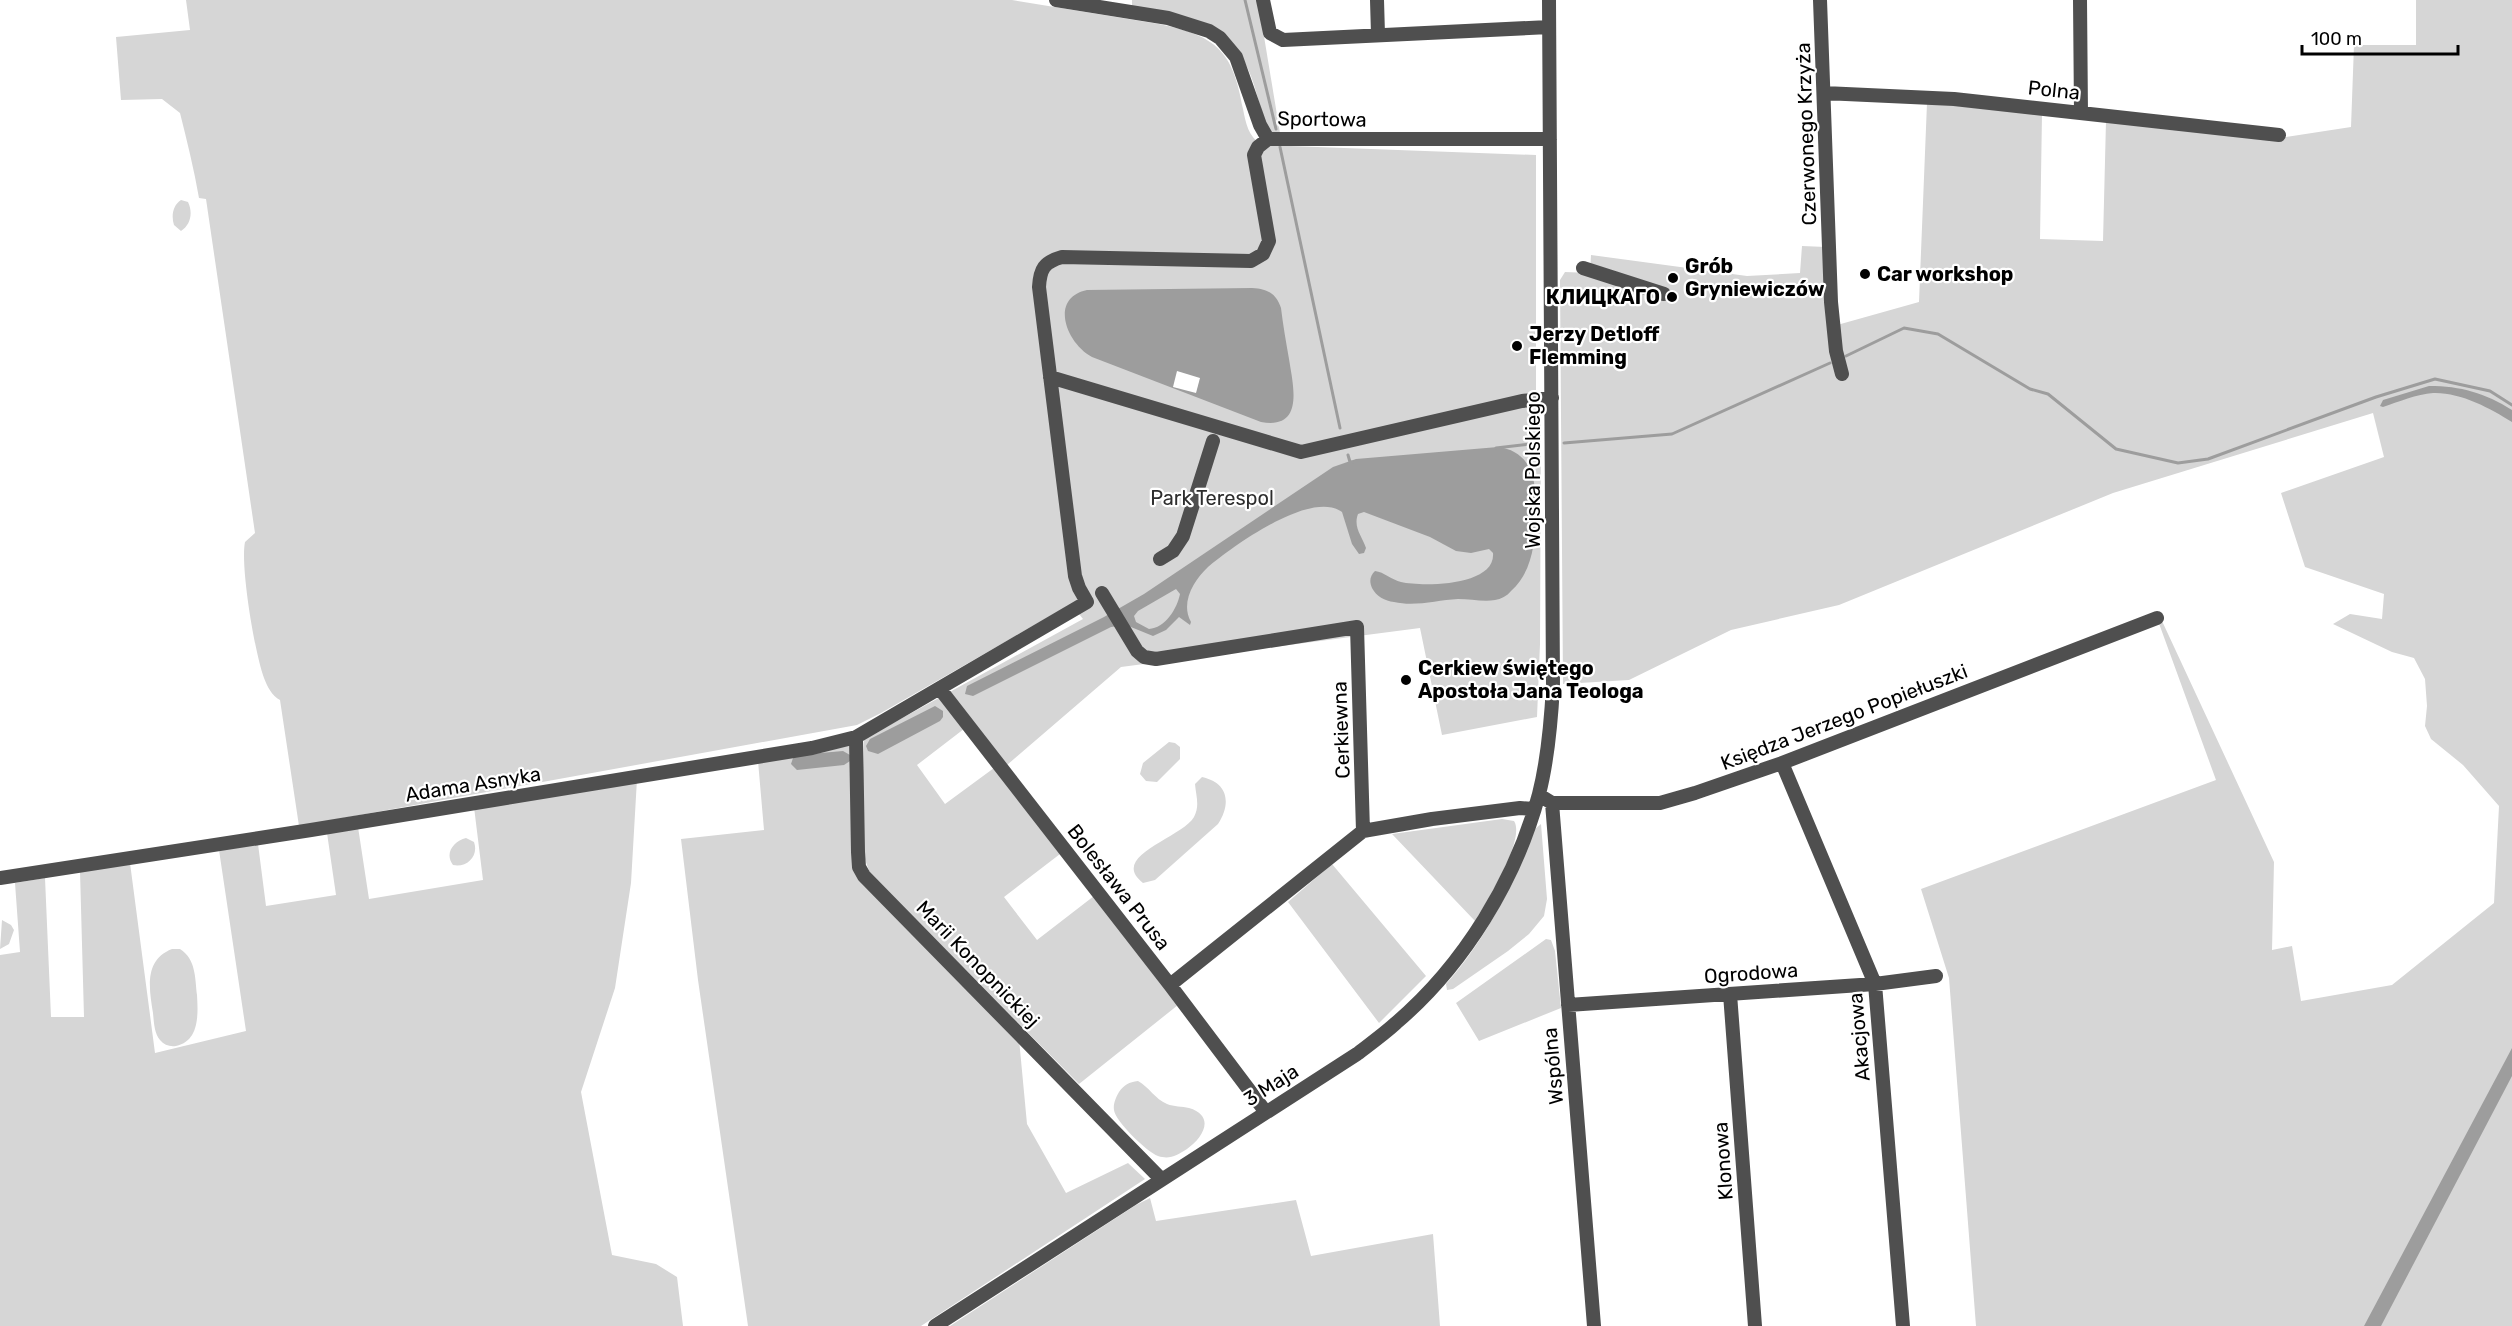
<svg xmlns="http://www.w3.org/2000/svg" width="2512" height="1326" viewBox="0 0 2512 1326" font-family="Rubik,sans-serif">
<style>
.green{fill:#d6d6d6}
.water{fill:#9d9d9d;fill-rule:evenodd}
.pier{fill:#fff}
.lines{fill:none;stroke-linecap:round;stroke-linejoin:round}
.stream{stroke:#9d9d9d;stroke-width:3}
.minor{stroke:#4f4f4f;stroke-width:14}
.poi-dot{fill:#000;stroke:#fff;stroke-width:2}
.labels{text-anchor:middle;stroke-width:4.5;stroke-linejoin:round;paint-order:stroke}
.street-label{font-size:20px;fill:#000;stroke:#fff}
.poi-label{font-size:20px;font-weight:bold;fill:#000;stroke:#fff;text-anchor:start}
.park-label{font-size:20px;fill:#2d2d2d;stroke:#fff}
</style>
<rect width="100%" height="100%" fill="#fff"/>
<path class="green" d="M186 0H1012L1159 24C1217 36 1233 51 1243 109 1246 124 1248 135 1261 145L1536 155V393L1541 416 1540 644 1537 717 1442 735 1420 628 1121 667 1007 765 973 722 917 765 945 804 994 768 1060 854 1004 897 1037 940 1094 896 1178 1005 1079 1084 934 938 1019 1039 1027 1124 1066 1193 1128 1163 1145 1179 921 1326H748L698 980 681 839 764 830 758 761 848 744 852 748 854 871 863 885 879 899 861 848 864 739 1083 619 1071 604 881 713 857 725 299 826 280 700C272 696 267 686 264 678 255 654 240 566 245 542L255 533 206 199 199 198C194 169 187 141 180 113L162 99 121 100 116 37 190 30Z
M1132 0H1258L1280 133 1274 134 1269 131C1260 111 1257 89 1248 69 1227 21 1178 14 1132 6Z
M2416 0H2512V1326H1976L1949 978 1921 889 2216 780 2157 618 2162 621 2274 862 2272 950 2292 946 2301 1001 2392 985 2494 903 2499 806 2463 765 2431 739 2425 726 2427 706 2425 679 2414 658 2392 652 2333 624 2350 614 2382 619 2384 594 2305 567 2281 493 2384 457 2373 413 2113 493 1839 605 1731 630 1629 680 1563 684 1560 280 1565 272 1590 273 1591 255 1747 276 1800 273 1802 246 1826 247 1830 327 1919 302 1927 103 2042 114 2040 239 2103 241 2106 121 2280 138 2351 127 2354 45H2416Z
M181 200 188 202C193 212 191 225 181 231L174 225C171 216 173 205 181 200Z
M1169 742 1175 743 1180 747V759L1157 782 1146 781 1140 774 1143 763Z
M1202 777C1229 783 1231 804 1218 824L1155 880 1143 883C1108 856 1182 838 1194 817 1200 806 1196 796 1195 784Z
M637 779 631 883 615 988 581 1092 612 1255 656 1264 677 1277 683 1326H0V955L20 952 15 883 45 878 51 1017H84L80 871 130 863 155 1053 246 1031 219 850 258 844 266 906 336 895 327 833 358 827 369 899 483 880 474 807Z
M1502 819 1514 821C1526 839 1486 903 1475 921L1392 834Z
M1541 824 1547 899 1544 916 1529 934 1508 951 1453 989 1447 990 1446 984C1487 938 1512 886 1535 829Z
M466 838 474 842C479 856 467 868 453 865 444 853 454 841 466 838Z
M1332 864 1426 976 1379 1023 1288 902Z
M2 920 11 925 14 930 9 944 0 949Z
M1546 939 1551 940 1555 951 1561 1008 1479 1041 1456 1003Z
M172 949H180C196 959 195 978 197 995 198 1013 200 1041 176 1046 170 1047 164 1045 160 1040 154 1033 154 1022 153 1013 149 988 144 960 172 949Z
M1138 1081C1149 1087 1155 1099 1167 1104 1174 1107 1182 1106 1189 1108 1216 1116 1203 1138 1187 1149 1177 1155 1170 1160 1158 1156 1147 1152 1115 1121 1114 1110 1113 1104 1116 1097 1119 1092 1124 1085 1129 1082 1138 1081Z
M1150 1198 1156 1221 1296 1200 1311 1256 1433 1234 1440 1326H950L1136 1205Z"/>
<path class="water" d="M1252 288C1267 289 1276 293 1281 308 1283 325 1286 342 1289 359 1293 385 1305 430 1261 422L1092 357C1066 343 1049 298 1087 290Z
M2429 386C2461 386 2485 393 2512 410V422C2490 408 2460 392 2433 393 2417 394 2398 402 2383 407L2380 406 2383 400Z
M1498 447C1523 450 1534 468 1535 492 1536 525 1538 567 1511 591 1507 596 1501 599 1495 600 1484 602 1470 599 1458 599 1437 600 1415 607 1394 602 1385 601 1376 596 1372 588 1369 581 1370 576 1375 571 1384 572 1392 580 1401 582 1423 587 1496 586 1493 553L1489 549 1471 553 1456 551 1430 537 1364 512 1358 514C1353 527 1362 536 1366 548L1364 553 1359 554 1352 544 1342 512C1311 489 1232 547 1208 567 1194 580 1180 603 1191 622L1190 625 1179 617 1166 630 1153 636 1126 625 1111 627 973 696 965 694 967 686 1104 617 1144 594 1333 467 1356 459ZM1176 589 1180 594C1177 609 1165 628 1149 629L1136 622 1134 616 1138 611Z
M935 706 943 711V717L940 721 878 754 868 751 866 746 870 739Z
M843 751 850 755V761L844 765 797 770 791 764 793 758 798 755Z
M2512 1048V1076L2381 1326H2364Z"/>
<path class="pier" d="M1177 371 1200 378 1196 393 1173 387Z"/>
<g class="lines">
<path class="stream" d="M1245 0 1276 129
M1280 147 1340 428
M1846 356 1904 328 1938 334 2030 389 2048 394 2116 449 2178 463 2208 459 2376 397 2435 379 2490 391 2512 405
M1564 443 1672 434 1830 363
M1496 448 1539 443
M1348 455 1350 462H1352"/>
<path class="minor" d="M1056 0 1168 18 1209 31 1220 38 1236 57 1260 125 1268 139
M1263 0 1270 33 1283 40 1549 27
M1377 0 1378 34
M1820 0 1831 302 1836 351 1842 374
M2080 0 2081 113
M1824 93 1954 99 2279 135
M1268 139H1550
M1583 268 1664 294
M1050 377 1301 452 1522 401 1552 398
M1160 559 1173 551 1183 536 1213 441
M1102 593 1137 651 1144 657 1156 659 1357 627 1363 831
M940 689 1170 985 1265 1111
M856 737 858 852 859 867 864 876 1161 1179
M1782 763 1875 984 1903 1326
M1539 795 1552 803H1660L1695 793 1782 763 2157 618
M1552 803 1594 1326
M0 878 311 830 812 748 856 737 1087 602 1079 588 1075 576 1039 287C1040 269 1044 262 1062 257L1251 261 1263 254 1269 241 1254 155 1258 147 1268 139
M1170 985 1363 831 1432 819 1520 808 1534 809
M1730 994 1755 1326
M1568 1005 1875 984 1936 976
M935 1326 1357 1054C1370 1044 1384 1034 1396 1023 1464 965 1516 880 1539 794 1548 759 1551 723 1553 686L1549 0"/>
</g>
<g class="poi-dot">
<circle cx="1865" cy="274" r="6"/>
<circle cx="1673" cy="278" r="6"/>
<circle cx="1672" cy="297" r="6"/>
<circle cx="1517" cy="346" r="6"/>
<circle cx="1406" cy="680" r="6"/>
</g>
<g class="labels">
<g class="street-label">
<text transform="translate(2054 90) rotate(6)" y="7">Polna</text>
<text transform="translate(1322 119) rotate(1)" y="7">Sportowa</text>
<text transform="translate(1806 134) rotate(-92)" y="7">Czerwonego Krzyża</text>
<text transform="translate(1533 470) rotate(-90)" y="7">Wojska Polskiego</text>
<text transform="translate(1844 717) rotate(-21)" y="7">Księdza Jerzego Popiełuszki</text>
<text transform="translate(1341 730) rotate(-92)" y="7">Cerkiewna</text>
<text transform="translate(473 784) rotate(-9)" y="7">Adama Asnyka</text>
<text transform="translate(1119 887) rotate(52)" y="7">Bolesława Prusa</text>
<text transform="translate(978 964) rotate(46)" y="7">Marii Konopnickiej</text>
<text transform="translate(1751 973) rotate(-4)" y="7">Ogrodowa</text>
<text transform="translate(1859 1037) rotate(-95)" y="7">Akacjowa</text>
<text transform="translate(1553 1066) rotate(-95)" y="7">Wspólna</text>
<text transform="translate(1271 1085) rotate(-32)" y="7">3 Maja</text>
<text transform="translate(1723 1161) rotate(-94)" y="7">Klonowa</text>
</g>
<g class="poi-label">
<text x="1685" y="273">Grób<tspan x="1685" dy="23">Gryniewiczów</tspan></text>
<text x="1877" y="281">Car workshop</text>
<text x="1660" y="304" text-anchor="end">КЛИЦКАГО</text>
<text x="1529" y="341">Jerzy Detloff<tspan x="1529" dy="23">Flemming</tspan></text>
<text x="1418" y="675">Cerkiew świętego<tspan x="1418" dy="23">Apostoła Jana Teologa</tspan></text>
</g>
<g class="park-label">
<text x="1212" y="505">Park Terespol</text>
</g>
</g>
<path d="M2302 45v9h156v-9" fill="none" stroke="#000000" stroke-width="3"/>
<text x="2311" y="45" font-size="18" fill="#000000" stroke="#ffffff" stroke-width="4.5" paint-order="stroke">100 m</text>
</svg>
